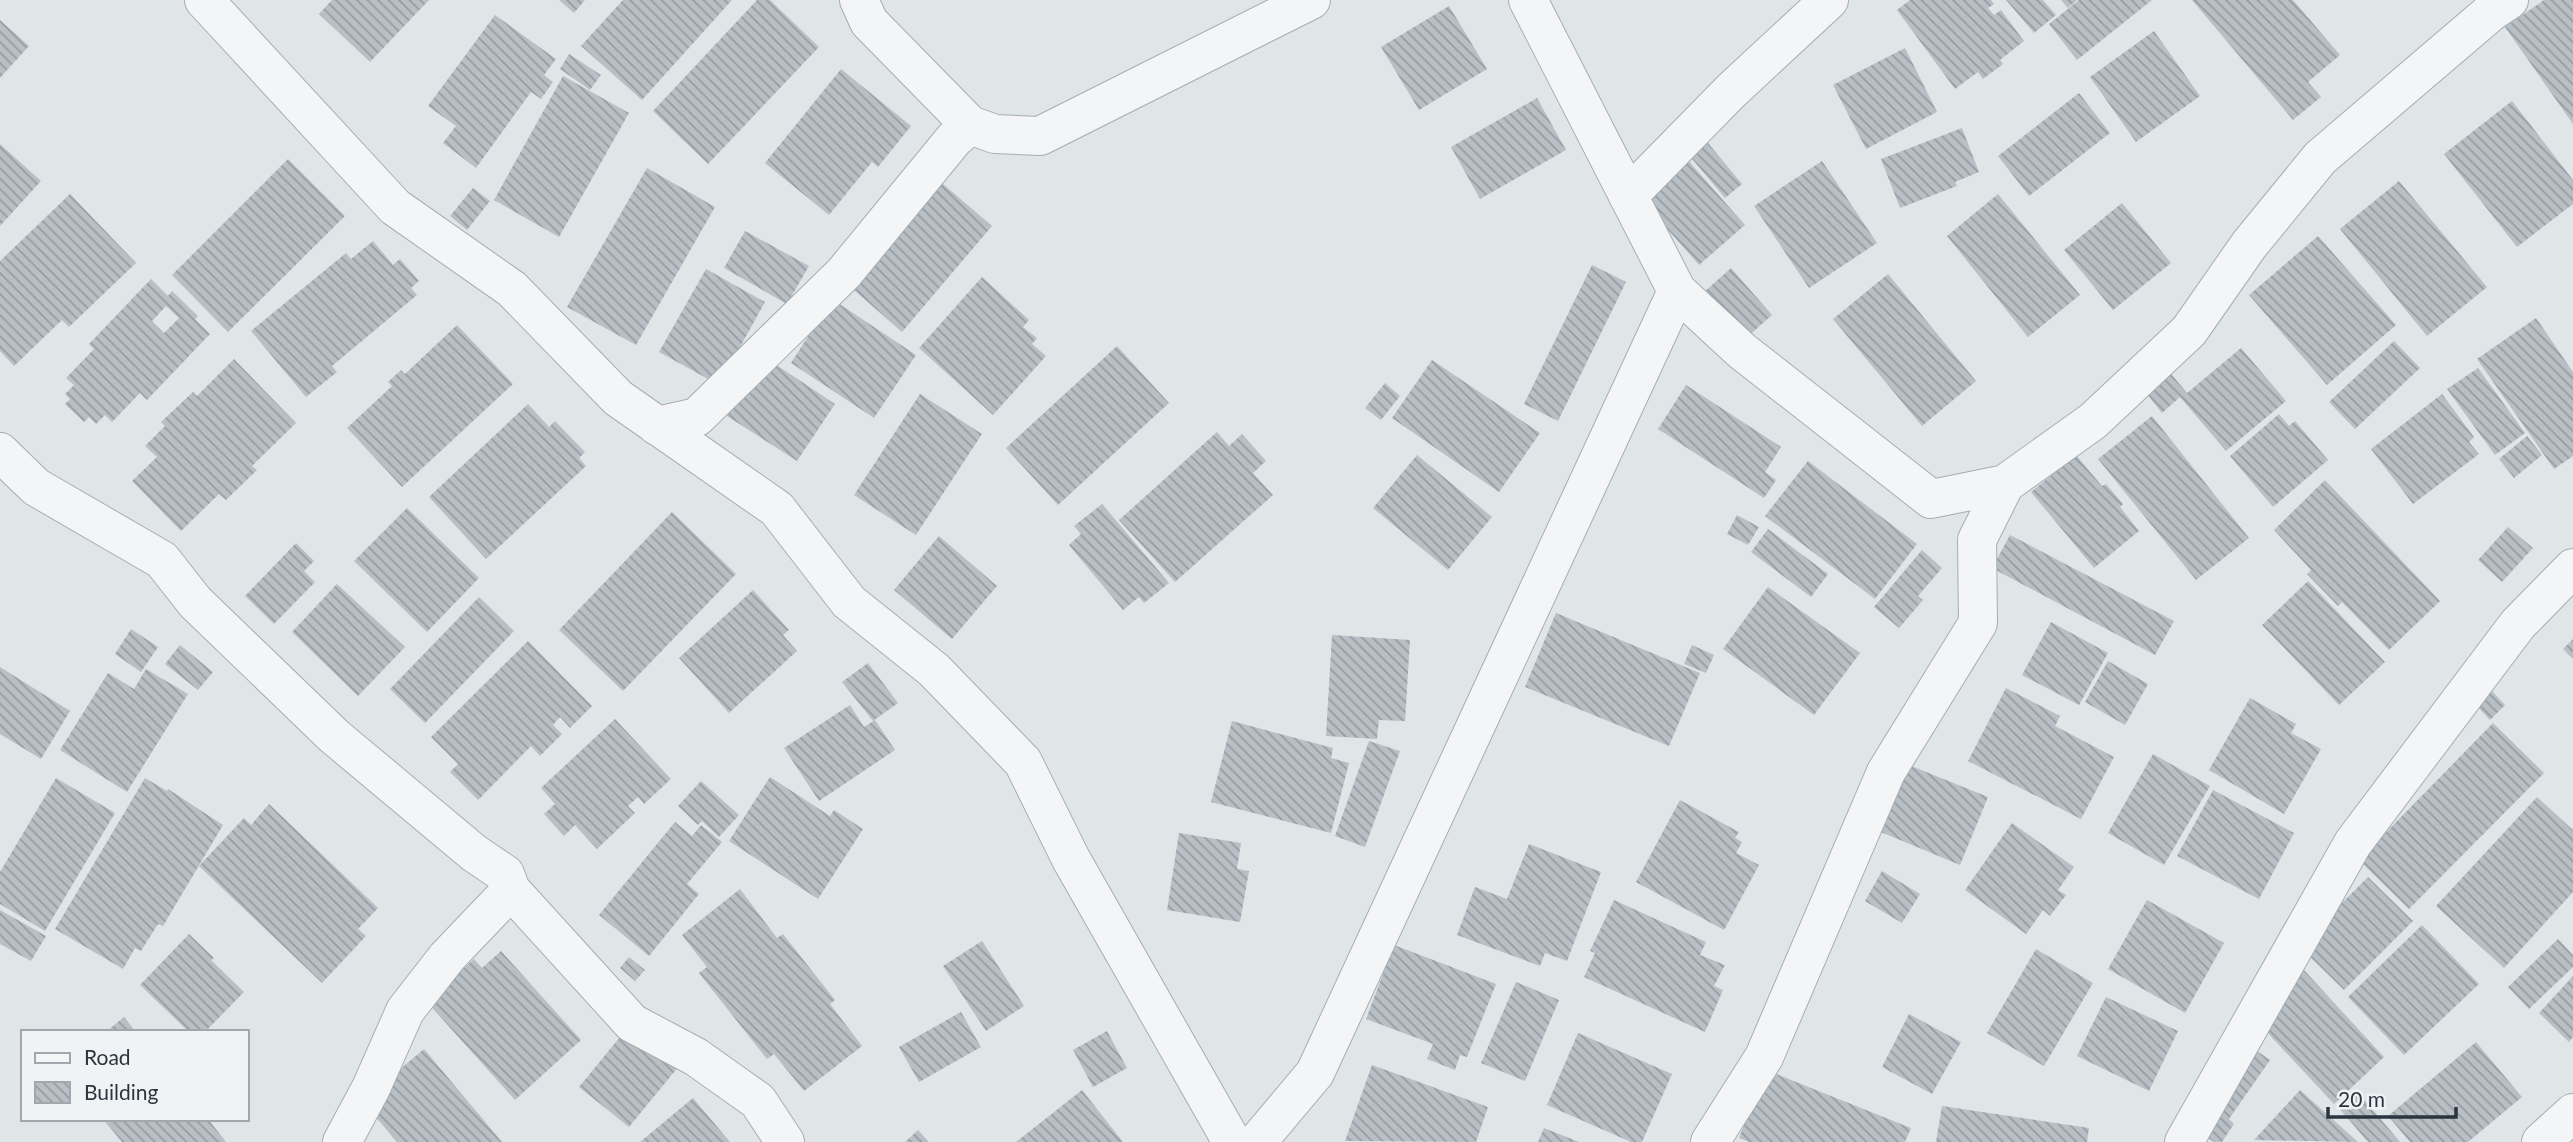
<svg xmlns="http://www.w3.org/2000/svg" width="2573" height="1142" viewBox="0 0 2573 1142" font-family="Lato,sans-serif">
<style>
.building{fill:url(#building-back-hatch);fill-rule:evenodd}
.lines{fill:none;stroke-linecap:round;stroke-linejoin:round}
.minor-casing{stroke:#a6adb2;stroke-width:40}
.minor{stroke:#f3f5f7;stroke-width:38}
</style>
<defs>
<pattern id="building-back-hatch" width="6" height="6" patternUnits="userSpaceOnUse" patternTransform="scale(1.75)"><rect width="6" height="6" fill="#b8bfc5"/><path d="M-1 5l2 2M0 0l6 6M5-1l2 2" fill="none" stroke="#969ca1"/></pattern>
</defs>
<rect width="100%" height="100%" fill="#e0e5e8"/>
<path class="building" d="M332 0H429L370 62 319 14Z
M559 0H585L574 13Z
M623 0H732L642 100 581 46Z
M757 0H770L819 47 708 164 653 111Z
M1910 0H1991L1994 4 1988 8 1994 15 2001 10 2024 41 2000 60 2003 64 1983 79 1978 72 1955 89 1897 10Z
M2006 0H2043L2056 15 2034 33Z
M2061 0H2077L2068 8Z
M2079 0H2152L2077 60 2049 24Z
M2192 0H2293L2340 55 2308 82 2321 97 2293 120Z
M2544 0H2573V124L2505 27Z
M1449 6 1487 69 1419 110 1381 47Z
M495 15 556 59 544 75 553 82 541 99 531 92 476 168 443 143 456 126 428 106Z
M0 20 29 46 0 78Z
M2154 31 2200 96 2136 142 2090 77Z
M1905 48 1937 112 1866 149 1833 85Z
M569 54 601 75 590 90 560 69Z
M841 69 911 126 878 167 872 162 829 215 765 163Z
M563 76 629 113 559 237 494 200Z
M2079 93 2110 133 2029 196 1998 156Z
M1537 98 1566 150 1480 199 1451 147Z
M2512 101 2573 180V204L2517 247 2444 154Z
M1962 128 1979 172 1955 182 1957 186 1900 208 1881 159Z
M1699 132 1742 184 1725 198 1682 147Z
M0 144 41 181 0 226Z
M1686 158 1745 225 1699 265 1640 198Z
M288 159 345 216 228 332 172 275Z
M1822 161 1877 243 1809 288 1754 206Z
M647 168 715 207 636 345 567 307Z
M936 178 992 226 902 332 846 283Z
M2399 181 2487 287 2427 336 2340 229Z
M473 188 490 201 467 230 450 216Z
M70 194 136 263 69 327 62 320 14 366 0 351V261Z
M1998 194 2080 295 2028 337 1947 236Z
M2122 203 2171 263 2113 310 2064 250Z
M745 231 809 266 787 304 724 268Z
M2318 236 2396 325 2327 385 2249 295Z
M373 241 393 265 400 259 419 281 411 288 417 295 332 366 337 372 306 397 251 331 346 253 351 259Z
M1592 265 1626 282 1558 421 1524 404Z
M1731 268 1772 315 1745 339 1703 293Z
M706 269 765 302 719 385 659 352Z
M1888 274 1976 381 1922 426 1833 319Z
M982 277 1029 320 1023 327 1037 338 1032 344 1046 356 993 415 919 348Z
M151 279 168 296 172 291 198 316 195 319 210 334 147 400 140 393 112 422 105 415 96 424 89 417 84 422 65 404 70 399 65 394 74 385 66 378 94 349 89 344ZM166 306 179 318 164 333 152 321Z
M832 299 916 355 874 418 791 363Z
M2536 318 2573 372V456L2554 469 2477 359Z
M457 325 513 384 402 487 347 428 392 386 388 382 401 370 405 374Z
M2394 341 2420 368 2355 429 2329 402Z
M1117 346 1169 403 1058 505 1006 448Z
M2241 348 2286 401 2226 451 2180 397 2162 413 2143 389 2167 369 2187 393Z
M766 358 835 404 797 461 727 416Z
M234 359 296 423 252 466 257 470 226 500 219 494 181 531 132 481 157 457 145 446 165 426 161 422 193 392 197 396Z
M1432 360 1540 433 1499 492 1392 418Z
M2478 368 2525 433 2495 455 2447 389Z
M1385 383 1400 396 1381 420 1365 408Z
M1686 385 1781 447 1765 472 1776 480 1764 498 1658 429Z
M920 394 982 434 916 535 854 495Z
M2442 394 2474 437 2469 442 2479 454 2413 504 2371 449Z
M528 404 549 427 555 421 585 452 579 458 586 466 486 559 429 497Z
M2279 414 2289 426 2295 421 2328 460 2273 507 2230 456Z
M2152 416 2249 538 2196 580 2098 459Z
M1217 432 1229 446 1242 434 1266 461 1253 473 1273 495 1175 582 1119 520Z
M2527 436 2542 455 2514 478 2499 459Z
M1417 455 1492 517 1448 570 1373 508Z
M2076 455 2102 486 2106 484 2123 504 2120 507 2139 531 2094 568 2031 492Z
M1808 461 1917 544 1875 599 1765 516Z
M2325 480 2440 601 2389 650 2342 602 2338 606 2307 574 2311 570 2274 530Z
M1102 504 1169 583 1144 603 1139 597 1123 610 1069 545 1081 534 1074 526Z
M407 508 479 578 427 632 354 561Z
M672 512 736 574 623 691 559 630Z
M1737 515 1759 527 1748 545 1727 534Z
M2508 527 2533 548 2502 582 2478 560Z
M1768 529 1828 574 1811 597 1751 552Z
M2010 535 2174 621 2155 655 1992 568Z
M939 536 997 586 952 639 894 590Z
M296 543 314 561 304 571 315 582 274 624 245 596Z
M1922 550 1942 568 1918 596 1923 600 1899 628 1874 607Z
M2308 581 2385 662 2339 705 2262 625Z
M337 584 405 647 358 696 292 632Z
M1768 587 1860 653 1814 715 1723 649Z
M753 590 789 630 783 635 797 651 729 713 679 658Z
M479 597 514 631 425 723 390 689Z
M1556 613 1700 673 1669 746 1525 687Z
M2051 622 2108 653 2079 705 2022 675Z
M131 629 158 647 141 672 115 654Z
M1332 635 1410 640 1405 721 1379 720 1377 739 1326 736Z
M2573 639V659L2563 649Z
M528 641 592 706 570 728 560 717 553 725 562 734 540 756 531 746 478 800 450 772 458 764 431 737Z
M180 645 213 672 198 690 165 664Z
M1692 645 1714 655 1706 673 1684 664Z
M2108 661 2148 684 2125 725 2085 702Z
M868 663 898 703 873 721 842 682Z
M0 667 70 711 41 759 0 734Z
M146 669 188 694 127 792 60 750 108 673 134 689Z
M2006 688 2060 716 2055 726 2114 757 2081 819 1968 761Z
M2489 688 2505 705 2490 720 2474 703Z
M2250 698 2296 724 2291 733 2321 749 2284 814 2209 770Z
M850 705 864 727 875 720 895 750 819 801 784 748Z
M615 719 671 779 644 804 638 797 628 806 635 813 597 849 575 825 564 836 544 814 555 804 541 788Z
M1232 721 1333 748 1331 758 1349 763 1331 833 1211 802Z
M2493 723 2544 773 2409 909 2359 860Z
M1369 741 1400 751 1365 847 1335 836Z
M2153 754 2210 786 2164 865 2108 833Z
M1904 763 1988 797 1960 865 1876 830Z
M770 777 830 816 834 810 863 829 818 899 729 841Z
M56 778 115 813 45 931 0 904V872Z
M145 778 167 791 168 789 223 825 163 926 158 924 141 951 135 948 123 969 55 929Z
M701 781 739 815 719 837 702 821 698 825 678 806Z
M2213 790 2294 833 2259 899 2177 856Z
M2537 797 2573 830V892L2504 968 2436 906Z
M1680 800 1739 832 1735 838 1742 842 1736 853 1759 865 1724 930 1636 882Z
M269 804 378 908 358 929 366 936 322 983 199 866 244 818 251 825Z
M675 822 692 836 701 825 722 842 687 884 699 894 649 956 599 915Z
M2012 823 2074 867 2058 890 2066 895 2050 916 2043 910 2026 934 1965 890Z
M1179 833 1241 843 1237 869 1249 871 1240 922 1167 910Z
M1529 844 1601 872 1567 961 1545 953 1540 966 1457 935 1475 887 1507 899Z
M1882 871 1920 894 1902 923 1865 901Z
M2368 877 2413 921 2344 990 2299 946Z
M740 889 777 938 783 934 835 1000 830 1004 862 1046 804 1091 774 1054 767 1059 699 973 707 967 682 935Z
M1614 900 1706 942 1700 955 1725 965 1714 986 1723 990 1705 1032 1584 977 1595 953 1590 951Z
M2147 900 2224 943 2185 1013 2108 969Z
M0 910 46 936 31 961 0 944Z
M2422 925 2479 984 2404 1055 2348 997Z
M189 934 214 958 211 960 244 992 205 1032H189L140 985Z
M2558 939 2573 955V967L2529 1009 2508 987Z
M982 941 1024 1006 986 1031 943 966Z
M1394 945 1496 984 1467 1057 1460 1055 1455 1070 1427 1059 1433 1044 1366 1019Z
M2036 949 2093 983 2044 1066 1987 1033Z
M501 951 581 1040 515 1100 427 1002 474 959 482 968Z
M629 957 645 970 635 981 620 968Z
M2303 969 2384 1057 2334 1104 2252 1016Z
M2573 976V1037L2569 1042 2539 1013Z
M1516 982 1559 1000 1525 1081 1481 1063Z
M2106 997 2178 1031 2149 1091 2077 1056Z
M961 1012 981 1047 919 1082 899 1047Z
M1909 1014 1961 1042 1932 1094 1882 1067Z
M124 1017 136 1032H106Z
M629 1026 679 1066 629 1127 579 1087Z
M1107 1031 1127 1068 1093 1087 1073 1050Z
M1578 1033 1672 1074 1642 1142H1631L1547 1105Z
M2243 1041 2270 1060 2229 1119 2234 1124 2222 1142H2214L2186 1124Z
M2476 1042 2522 1097 2468 1142H2410L2388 1116Z
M424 1049 502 1142H397L362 1101Z
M1372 1065 1488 1107 1476 1142 1345 1141Z
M1766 1070 1911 1128 1905 1142H1749L1739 1138Z
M1082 1090 1123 1142H1016Z
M2300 1090 2358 1142 2254 1140Z
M2357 1091 2400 1142H2368L2338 1107Z
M693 1098 730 1142H640Z
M1942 1106 2089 1128 2087 1142H1936Z
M103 1119H208L226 1142H122Z
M1544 1128 1579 1142H1538Z
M918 1130 929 1142H905Z"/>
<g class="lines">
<defs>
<path id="minor" d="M204 0 395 207 512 289 618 398 777 509 849 602 934 670 1023 762 1071 859 1232 1142
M859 0 869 22 970 125 995 134 1040 136 1311 0
M1528 0 1677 291 1742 351 1931 499 2005 484 2093 421 2189 331 2249 245 2320 158 2491 12 2509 0
M1628 196 1731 91 1829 0
M657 426 697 417 844 273 954 139 970 125
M0 452 36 487 162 560 195 602 334 736 474 853 505 874 511 890 632 1023 696 1057 758 1101 785 1142
M342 1142 371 1088 405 1011 447 957 511 890
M1257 1142 1315 1073 1677 291
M1710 1142 1764 1057 1886 772 1978 623 1977 540 2005 484
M2184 1142 2353 843 2518 624 2573 568
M2541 1142 2573 1113"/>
</defs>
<use href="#minor" class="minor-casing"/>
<use href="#minor" class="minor"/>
</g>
<rect x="21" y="1030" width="228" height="91" fill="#f0f3f6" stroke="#a1a7ad" stroke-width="2"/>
<rect x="35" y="1053" width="35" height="10" fill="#f3f5f7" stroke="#a1a7ad" stroke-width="2"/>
<text x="84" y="1065" font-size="21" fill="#2a353f">Road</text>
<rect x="35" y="1082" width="35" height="21" fill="url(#building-back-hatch)" stroke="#a1a7ad" stroke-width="2"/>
<text x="84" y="1100" font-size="21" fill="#2a353f">Building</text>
<path d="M2328 1107v10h128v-10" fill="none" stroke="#2a353f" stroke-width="3.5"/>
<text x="2338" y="1107" font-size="21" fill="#2a353f" stroke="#f0f3f6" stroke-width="5" paint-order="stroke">20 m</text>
</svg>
